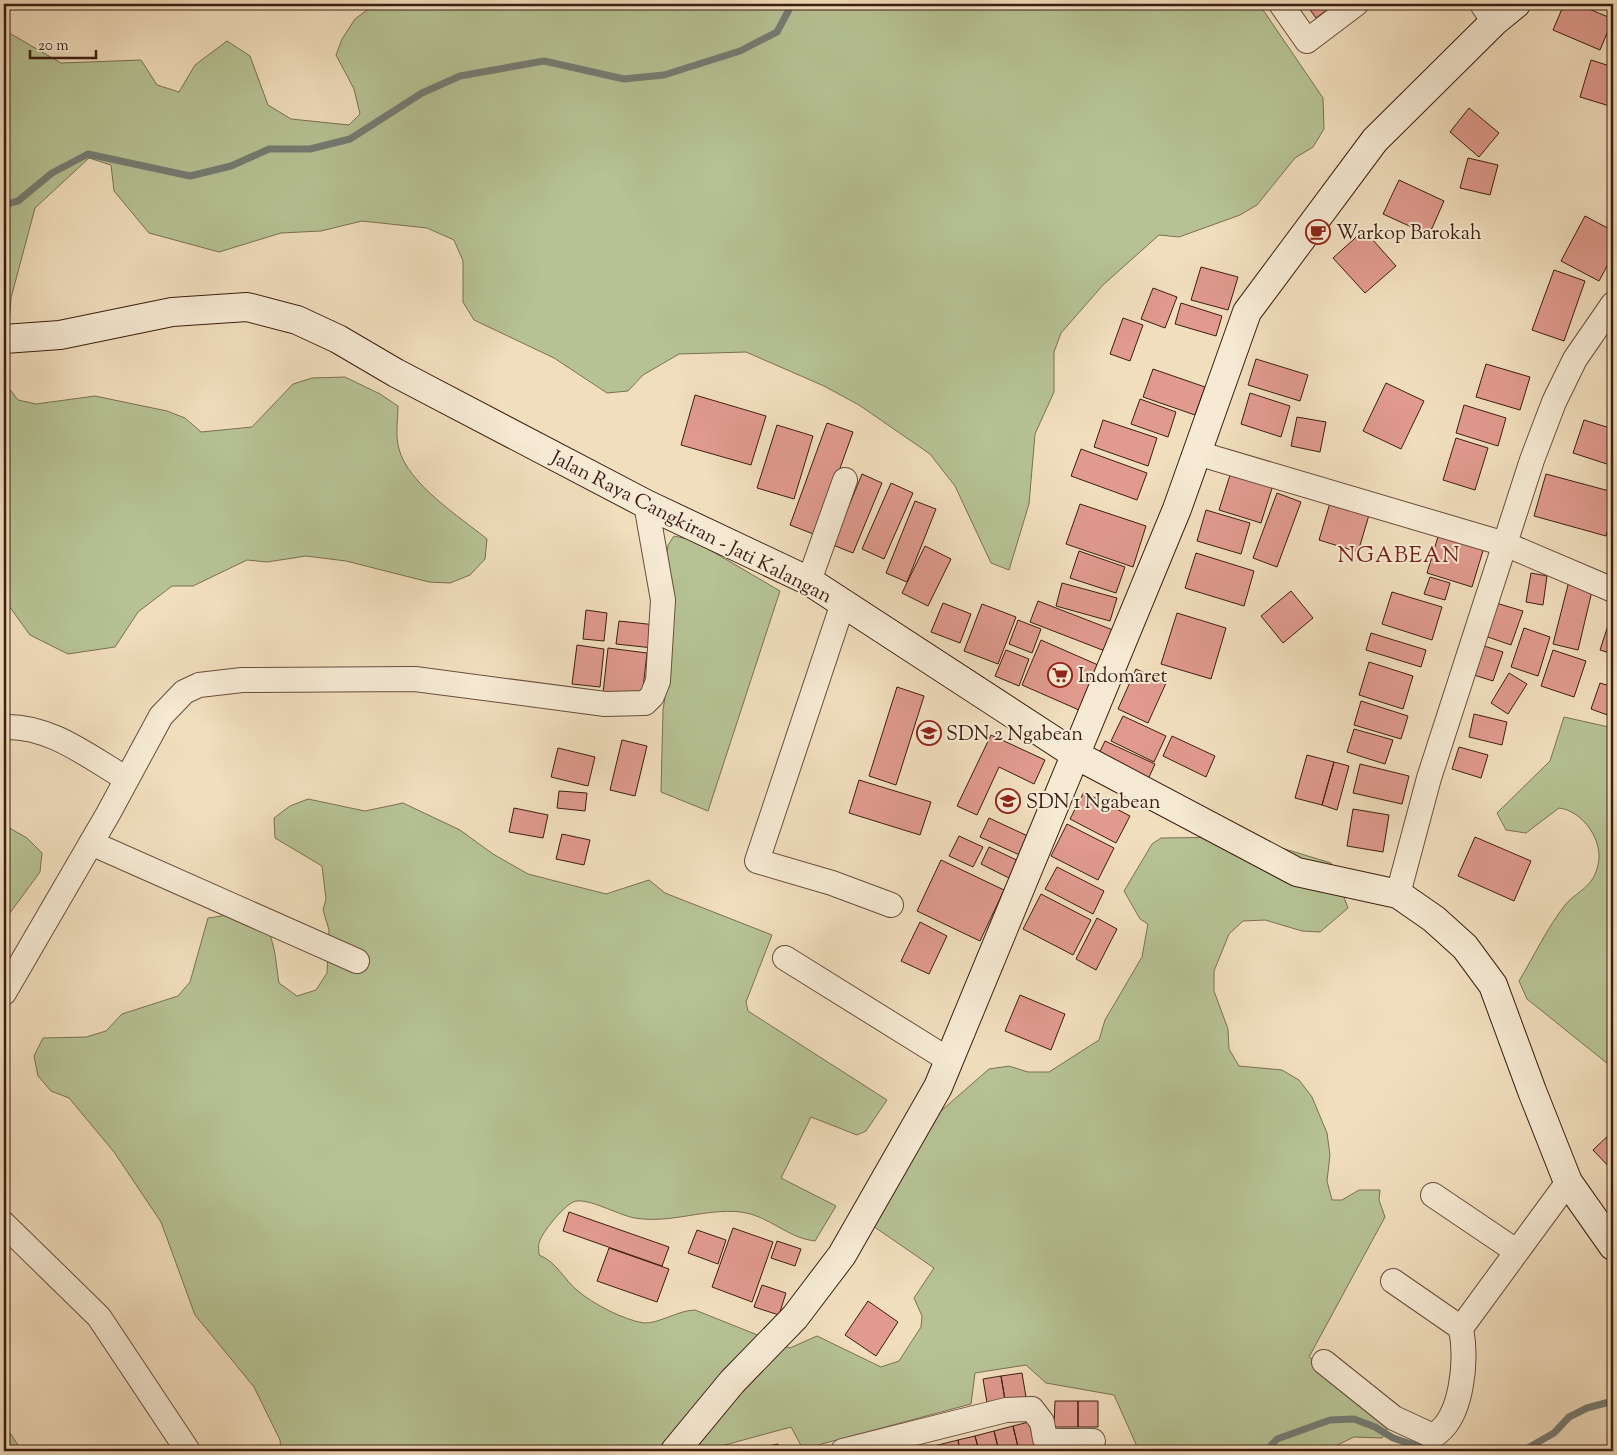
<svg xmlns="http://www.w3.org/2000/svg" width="1617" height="1455" viewBox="0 0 1617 1455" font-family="'Sorts Mill Goudy',serif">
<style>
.green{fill:#b6c294;stroke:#7a7052}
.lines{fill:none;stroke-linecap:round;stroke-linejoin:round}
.stream{stroke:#757c74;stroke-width:7}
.building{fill:#e09a8e;stroke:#3d1d11}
.street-casing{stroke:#6a4d3c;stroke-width:26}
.secondary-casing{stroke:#3d1d11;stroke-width:30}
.street{stroke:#f6ead4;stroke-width:24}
.secondary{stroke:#f6ead4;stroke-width:28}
.labels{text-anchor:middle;stroke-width:4;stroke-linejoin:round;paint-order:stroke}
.poi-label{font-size:20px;fill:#3d1d11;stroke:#f6ead4;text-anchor:start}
.street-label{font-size:20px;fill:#3d1d11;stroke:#f6ead4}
.quarter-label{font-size:22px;letter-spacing:1px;fill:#7a1f14;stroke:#f6ead4}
</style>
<rect width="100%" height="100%" fill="#f1debd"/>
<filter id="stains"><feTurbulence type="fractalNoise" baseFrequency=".004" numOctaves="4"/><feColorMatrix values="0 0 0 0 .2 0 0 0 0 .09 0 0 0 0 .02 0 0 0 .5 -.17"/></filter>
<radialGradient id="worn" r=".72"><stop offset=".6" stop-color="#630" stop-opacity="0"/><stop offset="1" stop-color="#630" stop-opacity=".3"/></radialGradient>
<path class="green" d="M375 4H1259L1323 98 1324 129 1313 147 1295 158 1257 205 1240 215 1179 237 1159 235 1103 285 1061 333 1054 352V392L1035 434 1029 504 1009 570 991 563 955 486 930 454 859 405 824 386 746 352 679 354 643 375 628 391 607 393 554 358 474 320 463 302V261L454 240 427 228 362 221 321 231 281 233 219 252 149 233 114 191 111 165 89 158 35 208 11 298 5 383 18 400 36 404 95 396 167 411 185 418 201 432 252 427 293 384 312 378 345 377 380 394 398 406C398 419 395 436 399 449 408 484 460 517 487 539L485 559 470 575 450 583 429 582 346 561 306 556 267 562 247 560 193 586H172L138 612 115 647 68 654 30 635 4 599V30L61 63 141 60 157 85 179 92 195 65 227 41 250 56 268 105 291 119 349 125 360 114 354 89 336 55 342 39 355 19Z
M674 536 693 540 780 591 708 811 661 792 663 710 667 684V555L668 545Z
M1564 717 1613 728V1068L1527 999 1519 981C1534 956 1547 928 1565 905 1578 890 1593 888 1598 865 1604 841 1583 811 1559 808L1526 833 1506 830 1497 813 1550 761Z
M308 799 365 811 403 803 460 830 493 854 528 874 606 894 649 880 665 893 772 935 746 1002 748 1011 887 1100 866 1131 857 1135 811 1117 781 1178 836 1206 815 1241C789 1239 768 1215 741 1212 705 1208 671 1224 635 1218 620 1216 586 1196 573 1202 563 1207 542 1232 539 1243 538 1246 539 1251 539 1255 557 1262 564 1280 578 1291 593 1304 624 1320 644 1323 658 1324 679 1310 695 1310L790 1348 817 1336 881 1367 899 1361 921 1327 922 1316 914 1298 934 1268 873 1226 926 1124 989 1069 1009 1066 1028 1072H1049L1099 1040 1105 1020 1142 957 1148 924 1140 919 1124 891 1152 844 1161 838 1245 837 1331 863 1348 908 1320 932 1302 931 1265 920 1243 921 1229 934 1214 971V991L1228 1029 1229 1049 1239 1066 1282 1070 1299 1080 1312 1097 1327 1133 1330 1155 1327 1181 1332 1200H1342L1359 1190H1380L1379 1200 1385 1217 1309 1357 1394 1418 1382 1438 1354 1437 1325 1451H1139L1114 1395 1046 1383 1026 1365 975 1373 971 1404 803 1449 791 1427 703 1451H281L280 1440 254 1387 195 1315 161 1222 114 1152 69 1098 51 1091 38 1076 34 1056 43 1038 86 1037 106 1031 122 1014 178 996 190 982 208 918C219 917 236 912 247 914 276 920 275 961 279 983L297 996 316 990 327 973 329 930 323 910 326 899 322 866 275 838 274 818 290 806Z
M4 825 27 838 42 853 40 872 4 921Z
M4 1424 22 1451H4Z"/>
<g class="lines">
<path class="stream" d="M4 205 18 201 52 173 88 154 190 176 231 166 269 149H310L350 139 422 93 460 76 544 61 624 79 664 75 740 51 777 32 792 4
M1266 1451 1277 1439 1330 1420 1354 1419 1375 1427 1393 1438 1432 1451
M1514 1451 1526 1449 1554 1433 1569 1417 1587 1408 1613 1401"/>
</g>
<path class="building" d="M1306 4H1335L1316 18Z
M1564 4H1577L1613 19 1600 50 1553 30Z
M1591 60 1613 67V107L1580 97Z
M1469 108 1499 133 1479 157 1450 132Z
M1468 158 1498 165 1490 195 1460 188Z
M1399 180 1444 201 1429 235 1383 214Z
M1585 216 1613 231V255L1599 281 1561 261Z
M1364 230 1396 266 1365 293 1333 258Z
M1201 267 1238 277 1228 310 1191 300Z
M1554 270 1585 281 1564 341 1532 330Z
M1153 288 1177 297 1165 328 1141 319Z
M1181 303 1222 316 1216 336 1175 324Z
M1123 318 1143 325 1130 361 1110 354Z
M1256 359 1308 375 1300 401 1248 385Z
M1486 364 1530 377 1520 410 1476 397Z
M1153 369 1205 387 1195 415 1143 397Z
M1386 383 1424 401 1401 449 1363 431Z
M1250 393 1290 406 1281 437 1241 424Z
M695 395 766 416 751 465 681 445Z
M1140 399 1176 412 1168 437 1131 424Z
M1464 405 1506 418 1498 446 1456 433Z
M1297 417 1326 422 1320 452 1291 446Z
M1103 420 1157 438 1148 466 1094 447Z
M1584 420 1613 429V466L1573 453Z
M827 423 853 432 816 535 790 525Z
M777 425 813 436 794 499 757 488Z
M1456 438 1488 448 1475 490 1443 480Z
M1081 449 1147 473 1137 500 1071 476Z
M1231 472 1273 485 1261 523 1219 510Z
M862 474 882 483 853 553 833 545Z
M1546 474 1613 492V509L1606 536 1534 516Z
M891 483 913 493 884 559 862 549Z
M1277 493 1301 502 1277 567 1253 558Z
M915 501 936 509 907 582 886 573Z
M1330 503 1369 515 1358 552 1319 540Z
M1080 504 1146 526 1133 567 1066 544Z
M1206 510 1250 523 1241 554 1197 541Z
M1440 530 1485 544 1472 587 1427 573Z
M925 546 951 559 928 606 902 593Z
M1079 551 1125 567 1116 593 1070 578Z
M1196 553 1254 571 1244 606 1185 588Z
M1531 573 1547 576 1543 605 1526 602Z
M1430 577 1450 583 1445 600 1424 594Z
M1569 581 1593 587 1578 650 1553 644Z
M1062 583 1117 598 1110 621 1056 606Z
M1291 591 1313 618 1283 643 1261 616Z
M1392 592 1442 607 1432 640 1382 624Z
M1038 601 1113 630 1105 651 1030 622Z
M943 603 971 614 960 643 931 632Z
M1496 603 1523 611 1511 645 1485 636Z
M982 604 1016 617 998 664 964 651Z
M586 610 607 613 604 641 583 639Z
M1613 610V654L1600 650Z
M1177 613 1226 628 1211 679 1161 664Z
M1018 620 1041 629 1032 653 1009 644Z
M619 621 656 625 653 648 616 644Z
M1524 628 1550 637 1538 676 1511 667Z
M1371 633 1426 650 1421 667 1366 650Z
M1041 640 1098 665 1079 710 1022 685Z
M577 645 604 649 600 687 572 684Z
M1484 646 1503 652 1493 681 1474 675Z
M608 648 647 653 642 697 603 693Z
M1006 650 1029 659 1019 686 995 676Z
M1553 650 1586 661 1574 697 1541 686Z
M1369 662 1413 676 1403 709 1359 695Z
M1136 669 1166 683 1148 723 1118 709Z
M1509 673 1527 684 1508 714 1491 703Z
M1600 683 1613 687V717L1591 709Z
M897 687 924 696 896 785 869 776Z
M1361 701 1408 716 1401 739 1354 725Z
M1474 714 1507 722 1502 745 1469 737Z
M1123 716 1166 736 1154 762 1111 741Z
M1354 729 1393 740 1385 764 1347 752Z
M991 735 1045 760 1034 784 999 767 977 815 957 806Z
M1172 736 1215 756 1206 777 1163 756Z
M622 740 647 746 635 796 610 790Z
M1105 741 1155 764 1145 786 1095 762Z
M1459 747 1488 755 1481 778 1452 769Z
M558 748 595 757 588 786 551 777Z
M1307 755 1334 762 1322 805 1295 798Z
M1334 762 1349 766 1337 810 1322 805Z
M1360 764 1409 776 1402 804 1353 793Z
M859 780 931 802 920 835 849 813Z
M559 791 587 793 585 811 557 808Z
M1084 792 1130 816 1116 843 1070 819Z
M514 808 548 815 543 838 509 832Z
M1353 809 1389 815 1383 852 1347 846Z
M989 818 1032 838 1024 857 980 837Z
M1067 824 1114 848 1098 880 1051 856Z
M562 834 590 840 584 865 556 859Z
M959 836 983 847 973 867 949 856Z
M1475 837 1531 861 1514 901 1458 876Z
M989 847 1025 864 1017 882 981 864Z
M941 860 1004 890 980 941 917 911Z
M1057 867 1104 891 1093 914 1045 889Z
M1041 894 1091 920 1073 955 1023 929Z
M1097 918 1117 929 1096 970 1076 959Z
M920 922 947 936 929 974 901 961Z
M1020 995 1065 1014 1051 1050 1005 1031Z
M1613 1131V1171L1593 1150Z
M569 1212 669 1247 662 1266 563 1231Z
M733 1228 773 1242 752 1302 712 1287Z
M697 1230 726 1240 718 1264 688 1253Z
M777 1241 801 1249 795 1266 771 1258Z
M609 1248 669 1269 657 1302 597 1281Z
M762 1285 786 1293 779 1315 754 1307Z
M868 1301 898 1322 876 1356 845 1335Z
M1022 1373 1026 1397 1005 1400 1001 1376Z
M1001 1376 1005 1400 987 1403 983 1379Z
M1055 1401H1078V1427H1054Z
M1078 1401H1098V1427H1078Z
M1029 1422 1036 1448 1019 1451 1013 1426Z
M1013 1426 1019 1451H999L994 1431Z
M994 1431 999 1451H979L975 1436Z
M975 1436 979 1451H960L958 1440Z
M958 1440 960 1451H940L938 1445Z
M778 1444 779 1451H754V1449Z
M938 1445 940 1451H919V1450Z
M1115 1445 1122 1451H1108Z"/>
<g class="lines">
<defs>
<path id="street" d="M1281 4 1307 41 1356 4
M1482 4 1494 22
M1197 453 1505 544 1613 590
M809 581 845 480
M843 603 757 861 832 883 891 905
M4 727C50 725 89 757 127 779
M91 843 357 961
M1398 894 1429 778 1532 460 1554 402 1575 359 1613 304
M785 958 949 1060
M4 993 108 814 161 716 184 692 199 685 242 680 415 679 605 704 645 703 652 696 658 681 663 600 646 504
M1433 1195 1516 1251
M4 1224 99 1317 188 1451
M1393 1281 1461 1328
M1324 1362 1394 1418 1433 1436C1463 1419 1467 1360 1461 1328L1568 1182
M843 1451 1006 1410 1032 1409 1042 1422 1045 1439C1058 1443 1079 1440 1093 1441L1083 1451"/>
<path id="secondary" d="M4 339 60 335 172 312 247 307 297 320 338 339 396 373 646 504 809 581 1076 755 1297 872 1398 894 1434 919 1465 947 1493 985 1532 1091 1568 1182 1613 1246
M675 1451 732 1382 795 1317 842 1255 938 1087 1177 509 1247 312 1375 140 1494 22 1516 4"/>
</defs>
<use href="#street" class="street-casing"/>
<use href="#secondary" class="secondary-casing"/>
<use href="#street" class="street"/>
<use href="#secondary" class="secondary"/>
</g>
<defs>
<symbol id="cafe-ring" viewBox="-11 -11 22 22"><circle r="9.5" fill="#f6ead4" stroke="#8f2418" stroke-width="1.5"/><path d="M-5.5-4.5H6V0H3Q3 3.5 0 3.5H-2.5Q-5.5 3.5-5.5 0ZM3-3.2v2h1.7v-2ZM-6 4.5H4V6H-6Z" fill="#8f2418"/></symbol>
<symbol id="supermarket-ring" viewBox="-11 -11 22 22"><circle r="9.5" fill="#f6ead4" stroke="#8f2418" stroke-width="1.5"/><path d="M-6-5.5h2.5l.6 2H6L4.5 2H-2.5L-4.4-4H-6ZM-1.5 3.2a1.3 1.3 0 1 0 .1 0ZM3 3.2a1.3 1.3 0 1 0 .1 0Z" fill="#8f2418"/></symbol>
<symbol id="school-ring" viewBox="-11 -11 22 22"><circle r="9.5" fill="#f6ead4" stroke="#8f2418" stroke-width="1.5"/><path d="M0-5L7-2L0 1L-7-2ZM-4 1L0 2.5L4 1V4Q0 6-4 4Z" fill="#8f2418"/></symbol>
</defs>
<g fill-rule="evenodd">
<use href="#cafe-ring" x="1304" y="218" width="28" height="28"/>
<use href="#supermarket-ring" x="1046" y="661" width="28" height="28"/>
<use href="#school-ring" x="915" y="719" width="28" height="28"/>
<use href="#school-ring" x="994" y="787" width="28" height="28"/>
</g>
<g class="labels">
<g class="poi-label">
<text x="1336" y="239">Warkop Barokah</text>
<text x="1078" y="682">Indomaret</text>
<text x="946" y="740">SDN 2 Ngabean</text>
<text x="1026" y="808">SDN 1 Ngabean</text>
</g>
<g class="street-label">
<text transform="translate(692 526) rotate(27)" y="7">Jalan Raya Cangkiran - Jati Kalangan</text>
</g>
<g class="quarter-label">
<text x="1399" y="562">NGABEAN</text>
</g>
</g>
<rect width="1617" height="1455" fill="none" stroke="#f1debd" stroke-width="20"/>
<rect x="5" y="5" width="1607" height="1445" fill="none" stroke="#3d1d11" stroke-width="2.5"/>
<rect x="10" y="10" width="1597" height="1435" fill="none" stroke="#3d1d11"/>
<path d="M30 50v8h66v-8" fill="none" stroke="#3d1d11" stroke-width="2.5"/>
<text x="38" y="50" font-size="15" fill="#3d1d11" stroke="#f6ead4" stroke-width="4" paint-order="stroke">20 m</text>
<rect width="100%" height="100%" filter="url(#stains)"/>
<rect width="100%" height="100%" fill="url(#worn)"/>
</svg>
